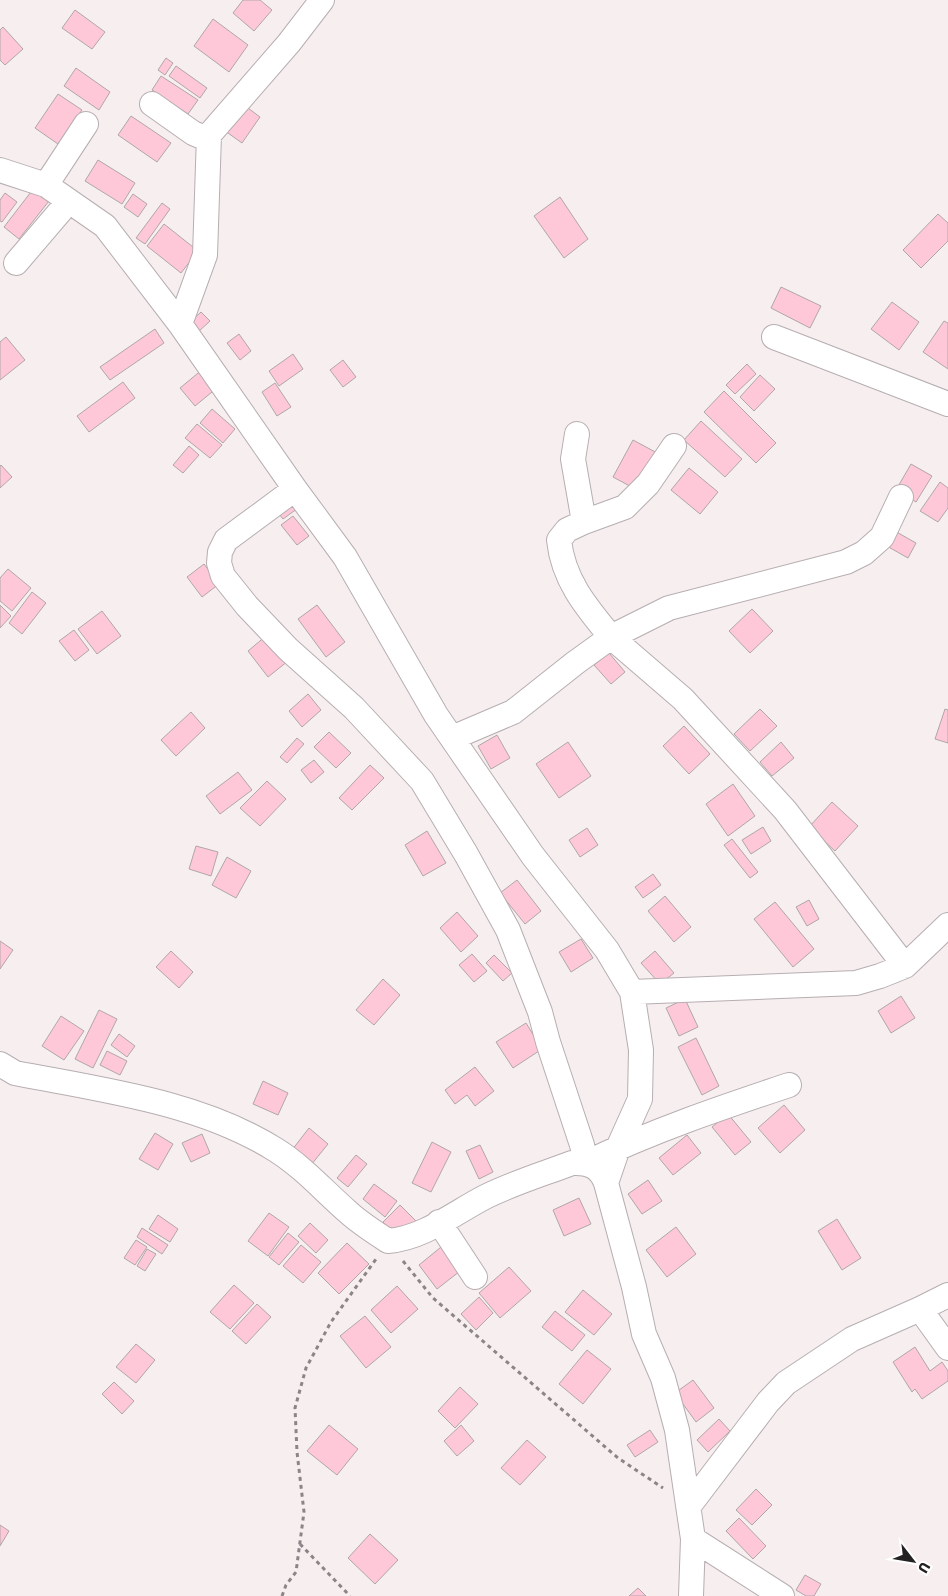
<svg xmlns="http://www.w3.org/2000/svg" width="948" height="1596" viewBox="0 0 948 1596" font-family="Jost,sans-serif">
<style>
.building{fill:#ffc8d9;stroke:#afa6a8}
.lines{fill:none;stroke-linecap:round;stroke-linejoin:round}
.minor-casing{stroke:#b7aeb1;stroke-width:26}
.path{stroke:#8b8587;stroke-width:3;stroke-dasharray:4 4;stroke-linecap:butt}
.minor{stroke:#fff;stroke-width:24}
</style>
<rect width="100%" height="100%" fill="#f7eef0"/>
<path class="building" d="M243 0H260L272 10 254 31 233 13Z
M75 10 105 32 92 49 62 28Z
M213 19 248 45 229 72 194 46Z
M3 27 23 49 5 65 0 60V30Z
M166 58 173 63 165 75 158 70Z
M176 66 207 88 200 98 169 76Z
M76 68 110 92 99 110 64 86Z
M161 76 198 100 188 114 152 90Z
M58 94 82 110 58 144 35 128Z
M240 102 260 117 242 143 221 128Z
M131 116 171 143 157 162 118 135Z
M98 160 135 183 122 204 85 181Z
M34 188 49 201 19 239 4 227Z
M5 193 17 202 2 222 0 221V200Z
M133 194 147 204 138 217 124 207Z
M560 197 588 239 564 258 534 216Z
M162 203 170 209 145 244 136 238Z
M938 214 948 223V241L921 268 903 250Z
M164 224 198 251 181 273 147 246Z
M781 287 821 306 810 328 771 308Z
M892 302 919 322 899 350 871 329Z
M201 312 210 321 198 332 190 322Z
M944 321 948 323V369L923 352Z
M155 329 164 343 110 380 100 367Z
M239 334 251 351 240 360 227 343Z
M6 337 25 360 0 380V342Z
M293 354 303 369 279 386 269 371Z
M343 360 356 377 343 387 330 370Z
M747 364 756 374 735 394 726 385Z
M203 369 218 387 195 406 180 388Z
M760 375 775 389 754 411 740 397Z
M123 382 135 398 89 432 77 416Z
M275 383 291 407 277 416 262 392Z
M724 391 776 443 756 463 704 412Z
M212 409 235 429 223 443 200 423Z
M701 421 742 459 725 477 684 440Z
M197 424 222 445 210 458 185 438Z
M633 440 659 454 639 491 613 477Z
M189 446 199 455 183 473 173 465Z
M911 464 932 476 916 502 896 490Z
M1 465 12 477 0 488V466Z
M689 468 718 492 700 514 671 490Z
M940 482 948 488V508L938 522 920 511Z
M293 495 301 506 283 519 275 509Z
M293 516 309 536 297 545 281 525Z
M893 530 916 543 908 558 885 545Z
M204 564 219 584 202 597 187 577Z
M8 569 31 588 12 611 0 601V578Z
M32 592 46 603 22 634 9 623Z
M0 605 11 616 0 628Z
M317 605 345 642 326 657 298 619Z
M752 609 773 631 750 653 729 631Z
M102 611 121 636 97 654 78 629Z
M74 630 89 650 75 661 59 641Z
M267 635 288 661 268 677 248 651Z
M609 653 625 672 611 684 594 665Z
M308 694 321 710 302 727 289 711Z
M760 709 777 726 750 751 734 734Z
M945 709 948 710V743L935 739Z
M191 712 205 728 176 756 161 740Z
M684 726 710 754 689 774 663 746Z
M329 732 351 753 336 768 314 747Z
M497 735 510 758 491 769 478 746Z
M297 738 304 744 287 763 280 757Z
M568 742 591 776 559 798 536 764Z
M781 742 794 758 772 776 760 762Z
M314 760 324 772 311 783 301 770Z
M370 765 384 778 352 810 339 798Z
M238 772 252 790 220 814 206 796Z
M267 781 286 799 260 826 240 808Z
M733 784 755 816 728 836 706 804Z
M832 802 858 826 835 851 809 827Z
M763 827 771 841 751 854 742 840Z
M587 828 598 845 580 857 569 840Z
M427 831 446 863 423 876 405 845Z
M732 839 758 872 750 878 724 845Z
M196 846 218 852 211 876 189 869Z
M227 857 251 871 236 898 212 885Z
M653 874 661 885 643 898 635 887Z
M517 880 541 911 525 924 500 893Z
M665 896 691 927 674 942 648 911Z
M809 900 819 919 807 926 796 907Z
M775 902 814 949 793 967 754 919Z
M457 912 478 936 461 952 440 928Z
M581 939 593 958 571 972 559 952Z
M0 941 13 950 0 969Z
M171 951 193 972 179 988 156 967Z
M655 951 674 973 660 984 641 963Z
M472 954 487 971 474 982 459 965Z
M494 955 512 973 503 981 486 963Z
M383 979 400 995 374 1025 356 1010Z
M901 996 915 1018 891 1033 878 1011Z
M685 999 698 1027 679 1036 666 1008Z
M99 1010 117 1019 93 1068 75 1059Z
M61 1016 84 1031 64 1060 42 1046Z
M526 1023 542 1049 513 1068 496 1042Z
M119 1034 135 1046 127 1057 111 1045Z
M696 1038 719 1086 702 1095 678 1047Z
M107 1051 127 1061 120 1075 100 1065Z
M475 1067 494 1091 475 1106 467 1095 455 1104 445 1090Z
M263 1081 288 1093 278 1115 253 1104Z
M784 1105 805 1130 780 1153 758 1128Z
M728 1114 751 1142 735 1155 712 1127Z
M309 1128 328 1144 311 1165 292 1150Z
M155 1133 173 1144 158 1170 139 1159Z
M202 1134 210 1153 191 1162 182 1143Z
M687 1135 701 1153 673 1175 659 1158Z
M432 1142 451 1152 431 1192 412 1183Z
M480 1145 493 1172 479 1179 466 1151Z
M356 1155 367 1164 348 1187 337 1178Z
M648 1180 662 1201 642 1214 628 1194Z
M374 1184 397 1201 385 1217 363 1199Z
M579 1198 591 1224 564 1236 553 1210Z
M400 1205 417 1222 400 1239 383 1222Z
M269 1213 289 1227 268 1256 248 1241Z
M158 1215 178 1229 170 1242 149 1229Z
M837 1219 861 1258 842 1270 818 1231Z
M310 1223 328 1240 316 1253 298 1236Z
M676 1227 696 1254 667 1277 646 1250Z
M142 1228 168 1245 162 1254 137 1237Z
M288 1233 299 1242 279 1265 269 1257Z
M136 1240 147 1247 135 1265 124 1258Z
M347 1243 369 1264 339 1294 318 1273Z
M446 1243 464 1268 437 1289 419 1265Z
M301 1245 321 1262 303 1283 283 1266Z
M147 1249 156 1254 145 1271 137 1266Z
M509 1267 531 1291 500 1318 479 1293Z
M234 1285 254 1303 230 1329 210 1312Z
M397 1286 418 1309 391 1333 371 1310Z
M583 1290 612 1314 594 1335 565 1312Z
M479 1297 493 1313 476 1330 461 1314Z
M257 1304 271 1317 246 1344 232 1331Z
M555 1311 585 1335 572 1351 542 1327Z
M365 1316 391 1347 366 1368 340 1336Z
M136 1344 155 1360 136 1383 116 1367Z
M915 1347 930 1371 942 1362 948 1371V1381L922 1399 915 1389 912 1392 893 1362Z
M587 1350 611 1369 583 1404 559 1384Z
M693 1380 714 1408 696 1422 675 1393Z
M114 1382 134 1401 122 1414 102 1394Z
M460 1387 478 1404 455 1428 438 1411Z
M719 1419 730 1431 708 1452 697 1440Z
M329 1425 358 1449 337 1475 307 1451Z
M461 1425 474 1441 457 1456 444 1441Z
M650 1430 658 1442 635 1457 627 1445Z
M527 1440 546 1457 520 1485 501 1468Z
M756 1489 772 1505 752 1525 736 1510Z
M739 1518 766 1546 753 1559 726 1531Z
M0 1525 9 1531 0 1546Z
M370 1534 398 1560 375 1584 348 1558Z
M805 1575 821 1584 814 1596H806L796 1590Z
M638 1588 646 1596H629Z"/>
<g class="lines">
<defs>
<path id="minor" d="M152 104 193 133 200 136 209 135 289 43 322 0
M0 170 46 185 105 226 180 324 295 489 345 557 436 715 533 856 607 950 632 992 641 1050 640 1099 618 1148 606 1183
M46 185 86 124
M16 263 69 201
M180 324 205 255 209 135
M774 337 948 404
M577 434 573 459 584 522
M674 446 648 484 625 507 584 522 567 530 559 540C563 580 587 608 611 637L669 608 846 562 864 553 882 537 901 497
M295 489 226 540 220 552 219 563 223 576 247 606 288 649 354 708 422 781 466 854 508 930 540 1012 548 1042 582 1145 586 1163C652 1131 720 1108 789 1085
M452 738 513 712 575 663 611 637 683 699 785 810 905 966
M632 992 856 983 880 976 905 966 948 925
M0 1064 15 1073C102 1090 200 1102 276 1150 303 1167 324 1191 348 1212 360 1223 374 1232 388 1241 424 1238 454 1213 485 1197 513 1183 543 1174 572 1163 589 1162 600 1167 606 1183L634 1287 644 1334 663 1378 677 1430 693 1539 691 1596
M439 1222 475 1277
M920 1309 948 1348
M689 1506 768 1402 786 1383 852 1339 920 1309 948 1295
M693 1539 782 1596"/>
</defs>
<use href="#minor" class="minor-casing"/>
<path class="path" d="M403 1261 433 1298 618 1458 663 1488
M300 1544 350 1596
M282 1596 286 1585 296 1572 304 1512 297 1452 295 1408 306 1368 331 1322 376 1259"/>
<use href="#minor" class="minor"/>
</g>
<g transform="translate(913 1561) rotate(121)" stroke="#ffffff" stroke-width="4" paint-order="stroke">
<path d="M0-4L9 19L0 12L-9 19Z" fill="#242122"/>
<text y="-8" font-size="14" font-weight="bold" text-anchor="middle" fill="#242122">U</text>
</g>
</svg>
